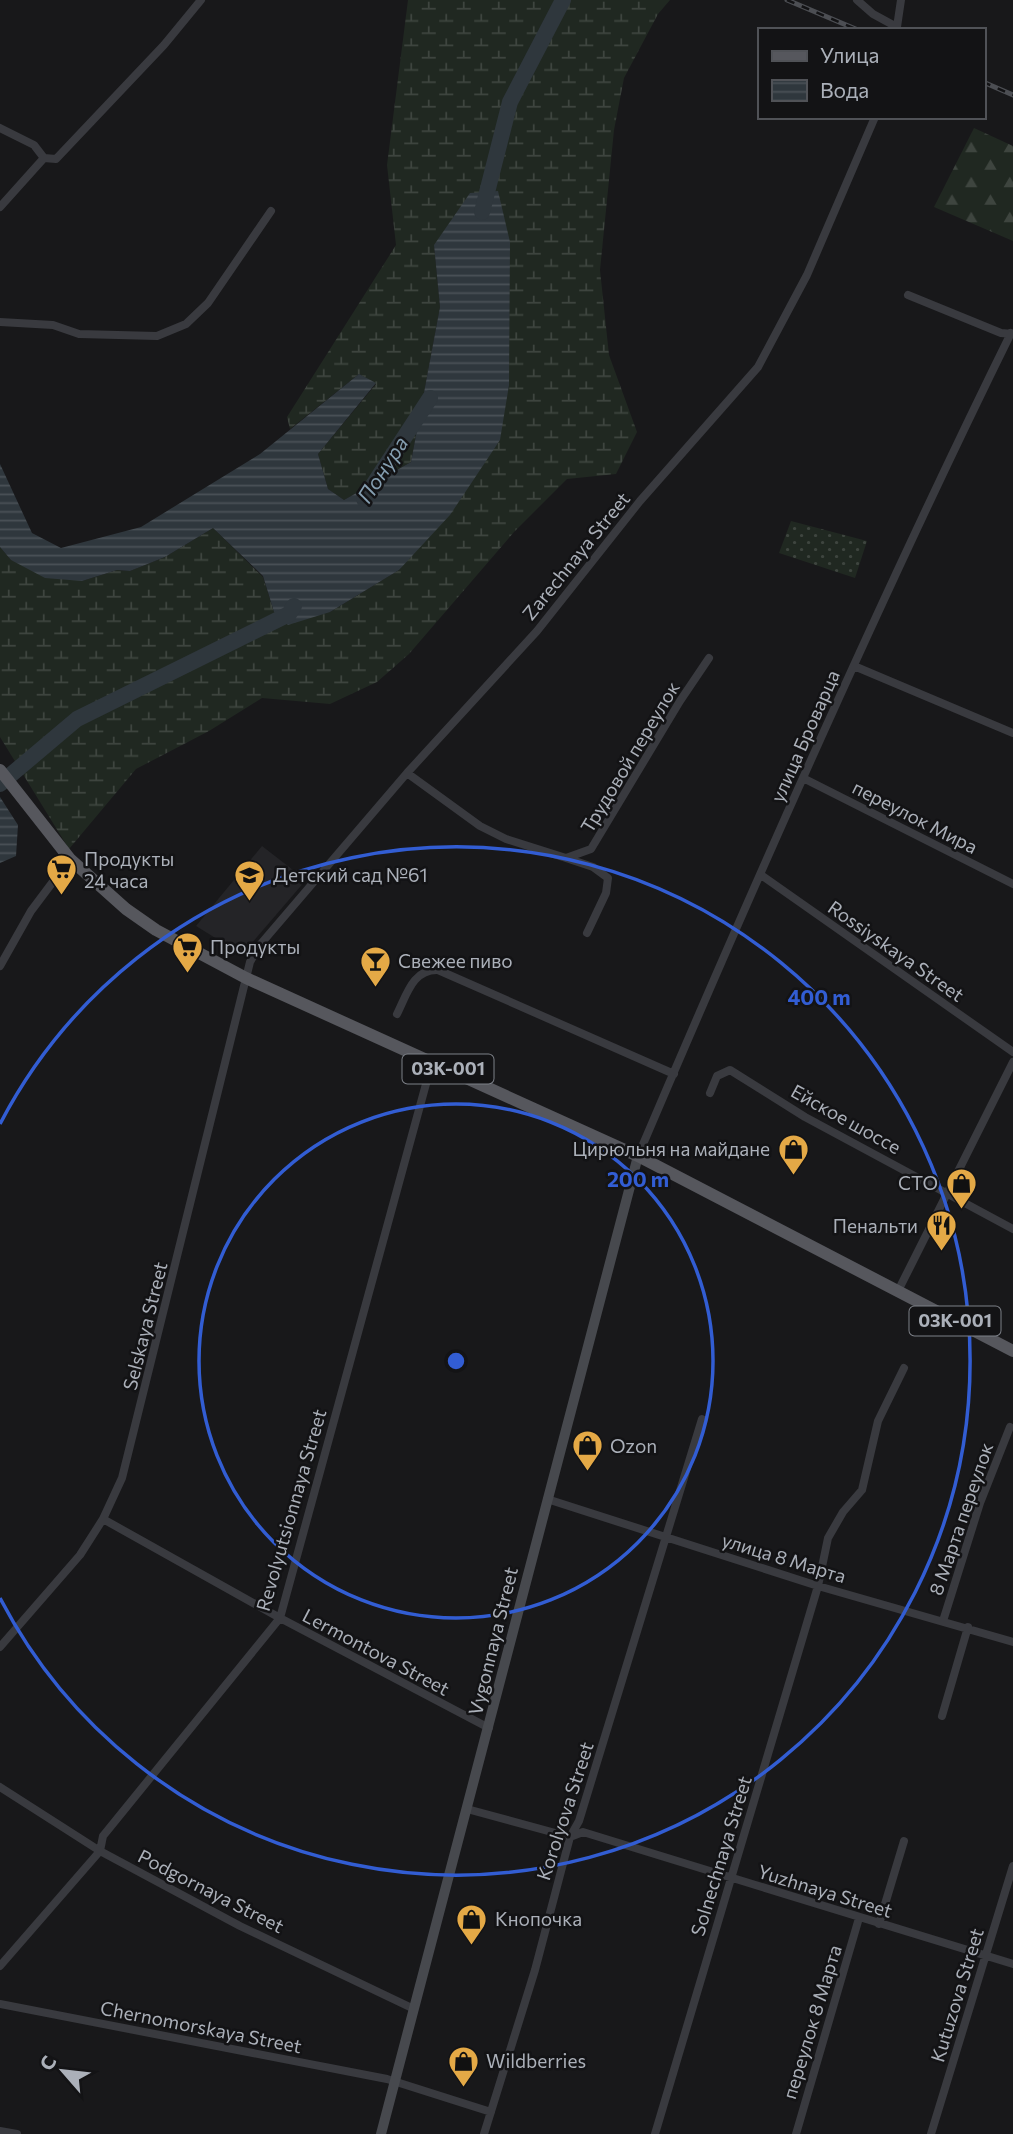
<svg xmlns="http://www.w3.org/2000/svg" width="1013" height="2134" viewBox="0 0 1013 2134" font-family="Commissioner,sans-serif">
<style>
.built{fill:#242427}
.forest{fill:url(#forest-firs)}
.wetland{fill:url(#wetland-marsh)}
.park{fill:url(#park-dots)}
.water{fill:url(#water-rules)}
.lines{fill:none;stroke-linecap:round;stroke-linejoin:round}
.river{stroke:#2f373d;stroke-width:16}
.street{stroke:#393a3f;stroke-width:8}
.secondary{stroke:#47494e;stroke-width:10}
.primary{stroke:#56575d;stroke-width:12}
.rail-casing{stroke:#4c4e53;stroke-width:5}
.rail{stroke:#131315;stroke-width:2.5;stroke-dasharray:8;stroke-linecap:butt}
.ring{fill:none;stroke:#325dd3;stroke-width:3.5}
.labels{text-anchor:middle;stroke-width:5;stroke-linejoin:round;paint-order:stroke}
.shield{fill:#131315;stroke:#7d8188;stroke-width:2}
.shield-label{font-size:18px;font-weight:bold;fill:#abb0b9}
.street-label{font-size:19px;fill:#abb0b9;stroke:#131315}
.poi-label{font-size:19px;fill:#abb0b9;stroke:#131315;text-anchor:start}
.water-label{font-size:21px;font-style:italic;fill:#859eb0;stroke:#131315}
.centre{fill:#325dd3;stroke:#131315;stroke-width:3.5}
.ring-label{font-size:21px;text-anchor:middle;font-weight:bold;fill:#325dd3;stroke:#131315;stroke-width:5;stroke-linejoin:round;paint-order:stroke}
</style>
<defs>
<pattern id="forest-firs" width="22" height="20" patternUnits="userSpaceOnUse" patternTransform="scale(1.75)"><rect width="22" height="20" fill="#202821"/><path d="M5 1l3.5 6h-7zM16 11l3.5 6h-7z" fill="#3e453f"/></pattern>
<pattern id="wetland-marsh" width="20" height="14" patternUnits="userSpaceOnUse" patternTransform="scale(1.75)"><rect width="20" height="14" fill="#202821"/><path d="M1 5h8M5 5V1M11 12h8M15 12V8" fill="none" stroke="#3e453f"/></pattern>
<pattern id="park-dots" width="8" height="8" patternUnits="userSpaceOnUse" patternTransform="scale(1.75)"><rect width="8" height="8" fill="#202821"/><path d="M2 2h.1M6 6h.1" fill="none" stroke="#3e453f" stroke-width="1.8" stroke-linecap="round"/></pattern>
<pattern id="water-rules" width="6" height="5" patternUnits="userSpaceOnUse" patternTransform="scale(1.75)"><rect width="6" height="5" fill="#2f373d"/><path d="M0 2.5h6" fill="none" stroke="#4a5157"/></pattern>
</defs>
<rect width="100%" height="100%" fill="#18181a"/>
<path class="built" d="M262 846 306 880 245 951 238 952 196 926Z"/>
<path class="forest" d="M974 128 1013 146V241L934 207Z"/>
<path class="wetland" d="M408 0H670L658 14 624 78 614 130 600 270 609 355 637 432 616 474 567 479 514 532 409 654 377 682 330 704 262 698 209 731 136 769 69 849 0 737V547L11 560 82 581 117 570 130 571 165 557 213 528 263 577 274 612H330L399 570 500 440 434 245 440 307 411 462 344 500 328 489 318 454 376 384 359 374 290 429 287 417 396 245 387 165Z"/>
<path class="park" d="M791 521 867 541 855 578 779 553Z"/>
<path class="water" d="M498 191 510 242 509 385 500 440 450 515 399 570 330 612 288 625 274 612 263 576 213 528 165 557 130 571 117 570 82 581 45 578 11 560 0 547V464L32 533 61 548 141 527 260 454 359 374 376 383 318 454 328 489 344 500 411 462 440 307 434 245 470 193Z
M0 797 18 825 16 856 0 863Z"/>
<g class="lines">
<path class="river" d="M482 212 510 102 563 0
M364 499 430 398
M0 784 77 719 289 614 294 606"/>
<path class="street" d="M857 0 873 14 895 26
M897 27 901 0
M0 128 34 145 44 158
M0 207 44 158 56 159 164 45 201 0
M908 295 1001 333 1013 334
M0 322 53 325 79 334 157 336 186 324 208 303 271 211
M854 666 1013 733
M407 773 480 826 506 839 566 858 591 849 680 701 709 658
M803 778 1013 884
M566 858 593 867 608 878 606 893 587 933
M761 875 1013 1052
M0 966 31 911 70 859
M397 1014C407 994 413 969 438 970L674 1074
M710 1093 717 1076 730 1070 805 1117 1013 1229
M638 1156C756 879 878 603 1011 333
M898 1291 1013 1062
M547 1499 818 1586 1013 1642
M103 1519 280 1618 489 1728
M943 1621 980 1503 1010 1427
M0 1647 80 1555 103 1519 122 1478 250 962 259 946 407 773 537 631 640 501 758 367 807 275 875 117
M942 1716 968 1627
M0 1787 100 1851 240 1926 414 2009
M467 1809 570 1837 583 1832 1013 1964
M879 1924 904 1841
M0 1966 100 1851 103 1836 280 1618 432 1062
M0 2004 387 2079 491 2112
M0 2131 17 2134
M484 2134 535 1970 570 1837 579 1821 702 1419
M655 2134 818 1586 828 1538 843 1512 862 1490 878 1421 904 1368
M796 2134 859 1918
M931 2134 1013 1866"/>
<path class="secondary" d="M381 2134 638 1156"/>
<path class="primary" d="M0 770 70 859 126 909 156 930 246 978 638 1156 1013 1351"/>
<defs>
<path id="rail" d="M787 0 858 30
M983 82 1013 95"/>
</defs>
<use href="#rail" class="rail-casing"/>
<use href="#rail" class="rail"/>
</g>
<g class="ring">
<circle cx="456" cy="1361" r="257"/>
<path d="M0 1124A514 514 0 1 1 0 1598"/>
</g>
<defs>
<symbol id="supermarket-pin" viewBox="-11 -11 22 30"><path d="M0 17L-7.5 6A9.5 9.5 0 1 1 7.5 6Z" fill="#e4a946" stroke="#131315"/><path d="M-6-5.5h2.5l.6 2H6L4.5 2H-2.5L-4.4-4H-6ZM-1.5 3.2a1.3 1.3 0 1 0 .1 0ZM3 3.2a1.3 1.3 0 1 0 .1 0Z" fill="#111"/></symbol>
<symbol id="school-pin" viewBox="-11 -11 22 30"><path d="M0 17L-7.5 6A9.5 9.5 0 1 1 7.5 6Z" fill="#e4a946" stroke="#131315"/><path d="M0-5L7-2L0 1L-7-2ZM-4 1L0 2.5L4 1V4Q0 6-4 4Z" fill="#111"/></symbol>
<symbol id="bar-pin" viewBox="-11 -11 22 30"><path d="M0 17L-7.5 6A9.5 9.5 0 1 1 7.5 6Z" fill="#e4a946" stroke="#131315"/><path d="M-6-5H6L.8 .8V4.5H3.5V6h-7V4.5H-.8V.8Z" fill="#111"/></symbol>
<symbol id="shop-pin" viewBox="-11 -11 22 30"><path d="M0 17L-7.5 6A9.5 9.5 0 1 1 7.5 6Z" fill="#e4a946" stroke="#131315"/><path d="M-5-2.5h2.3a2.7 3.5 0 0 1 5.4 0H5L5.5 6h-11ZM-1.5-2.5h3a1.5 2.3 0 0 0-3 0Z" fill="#111"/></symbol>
<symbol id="restaurant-pin" viewBox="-11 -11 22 30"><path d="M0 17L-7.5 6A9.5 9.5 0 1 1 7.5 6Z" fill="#e4a946" stroke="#131315"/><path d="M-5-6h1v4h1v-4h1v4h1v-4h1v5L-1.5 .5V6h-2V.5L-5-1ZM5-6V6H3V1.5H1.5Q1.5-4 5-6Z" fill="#111"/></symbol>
</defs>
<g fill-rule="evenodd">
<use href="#supermarket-pin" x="44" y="852" width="35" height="47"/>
<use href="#school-pin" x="232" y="858" width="35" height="47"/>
<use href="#supermarket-pin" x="170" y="930" width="35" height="47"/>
<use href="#bar-pin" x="358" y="944" width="35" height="47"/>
<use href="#shop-pin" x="776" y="1132" width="35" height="47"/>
<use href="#shop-pin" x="944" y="1166" width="35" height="47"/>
<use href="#restaurant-pin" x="924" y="1208" width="35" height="47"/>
<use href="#shop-pin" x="570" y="1428" width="35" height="47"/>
<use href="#shop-pin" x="454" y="1902" width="35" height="47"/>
<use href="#shop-pin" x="446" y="2044" width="35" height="47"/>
</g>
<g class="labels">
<g class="shield">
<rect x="402.5" y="1054.5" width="91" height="29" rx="5"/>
<rect x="909.5" y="1306.5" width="91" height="29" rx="5"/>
</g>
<g class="shield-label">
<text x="448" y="1075">03К-001</text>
<text x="955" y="1327">03К-001</text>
</g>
<g class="street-label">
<text transform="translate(576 556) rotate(-51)" y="7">Zarechnaya Street</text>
<text transform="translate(805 736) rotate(-66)" y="7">улица Броварца</text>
<text transform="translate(630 757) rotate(-59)" y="7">Трудовой переулок</text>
<text transform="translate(915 817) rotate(27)" y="7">переулок Мира</text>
<text transform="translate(896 951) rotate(35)" y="7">Rossiyskaya Street</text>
<text transform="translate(846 1119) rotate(29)" y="7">Ейское шоссе</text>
<text transform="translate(145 1326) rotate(-76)" y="7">Selskaya Street</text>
<text transform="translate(291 1510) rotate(-74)" y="7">Revolyutsionnaya Street</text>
<text transform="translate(961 1519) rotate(-71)" y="7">8 Марта переулок</text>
<text transform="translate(784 1558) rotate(17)" y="7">улица 8 Марта</text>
<text transform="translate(493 1641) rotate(-76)" y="7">Vygonnaya Street</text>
<text transform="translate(376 1652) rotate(28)" y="7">Lermontova Street</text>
<text transform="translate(565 1811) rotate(-72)" y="7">Korolyova Street</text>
<text transform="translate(721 1856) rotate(-73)" y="7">Solnechnaya Street</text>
<text transform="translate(211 1891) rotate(27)" y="7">Podgornaya Street</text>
<text transform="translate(825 1891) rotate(17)" y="7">Yuzhnaya Street</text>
<text transform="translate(957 1995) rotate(-73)" y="7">Kutuzova Street</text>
<text transform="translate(812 2022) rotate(-73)" y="7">переулок 8 Марта</text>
<text transform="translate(201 2027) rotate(11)" y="7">Chernomorskaya Street</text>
</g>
<g class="poi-label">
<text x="84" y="866">Продукты<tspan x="84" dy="22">24 часа</tspan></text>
<text x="273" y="882">Детский сад №61</text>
<text x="210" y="954">Продукты</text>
<text x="398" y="968">Свежее пиво</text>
<text x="770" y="1156" text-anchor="end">Цирюльня на майдане</text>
<text x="938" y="1190" text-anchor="end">СТО</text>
<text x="918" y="1233" text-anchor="end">Пенальти</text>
<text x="610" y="1453">Ozon</text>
<text x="495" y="1926">Кнопочка</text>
<text x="486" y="2068">Wildberries</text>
</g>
<g class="water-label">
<text transform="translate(383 470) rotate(-57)" y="7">Понура</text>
</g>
</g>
<circle cx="456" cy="1361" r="10" class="centre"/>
<g class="ring-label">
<text x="819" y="1005">400 m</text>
<text x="638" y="1187">200 m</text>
</g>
<rect x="758" y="28" width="228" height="91" fill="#131315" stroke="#505257" stroke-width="2"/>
<rect x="772" y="51" width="35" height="10" fill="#56575d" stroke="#505257" stroke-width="2"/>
<text x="820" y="63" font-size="21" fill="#abb0b9">Улица</text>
<rect x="772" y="80" width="35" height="21" fill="url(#water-rules)" stroke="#505257" stroke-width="2"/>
<text x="820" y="98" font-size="21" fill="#abb0b9">Вода</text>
<g transform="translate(63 2071) rotate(298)" stroke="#131315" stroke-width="5" paint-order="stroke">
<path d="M0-5L12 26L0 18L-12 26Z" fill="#abb0b9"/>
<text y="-10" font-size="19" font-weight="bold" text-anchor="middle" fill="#abb0b9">С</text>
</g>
</svg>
